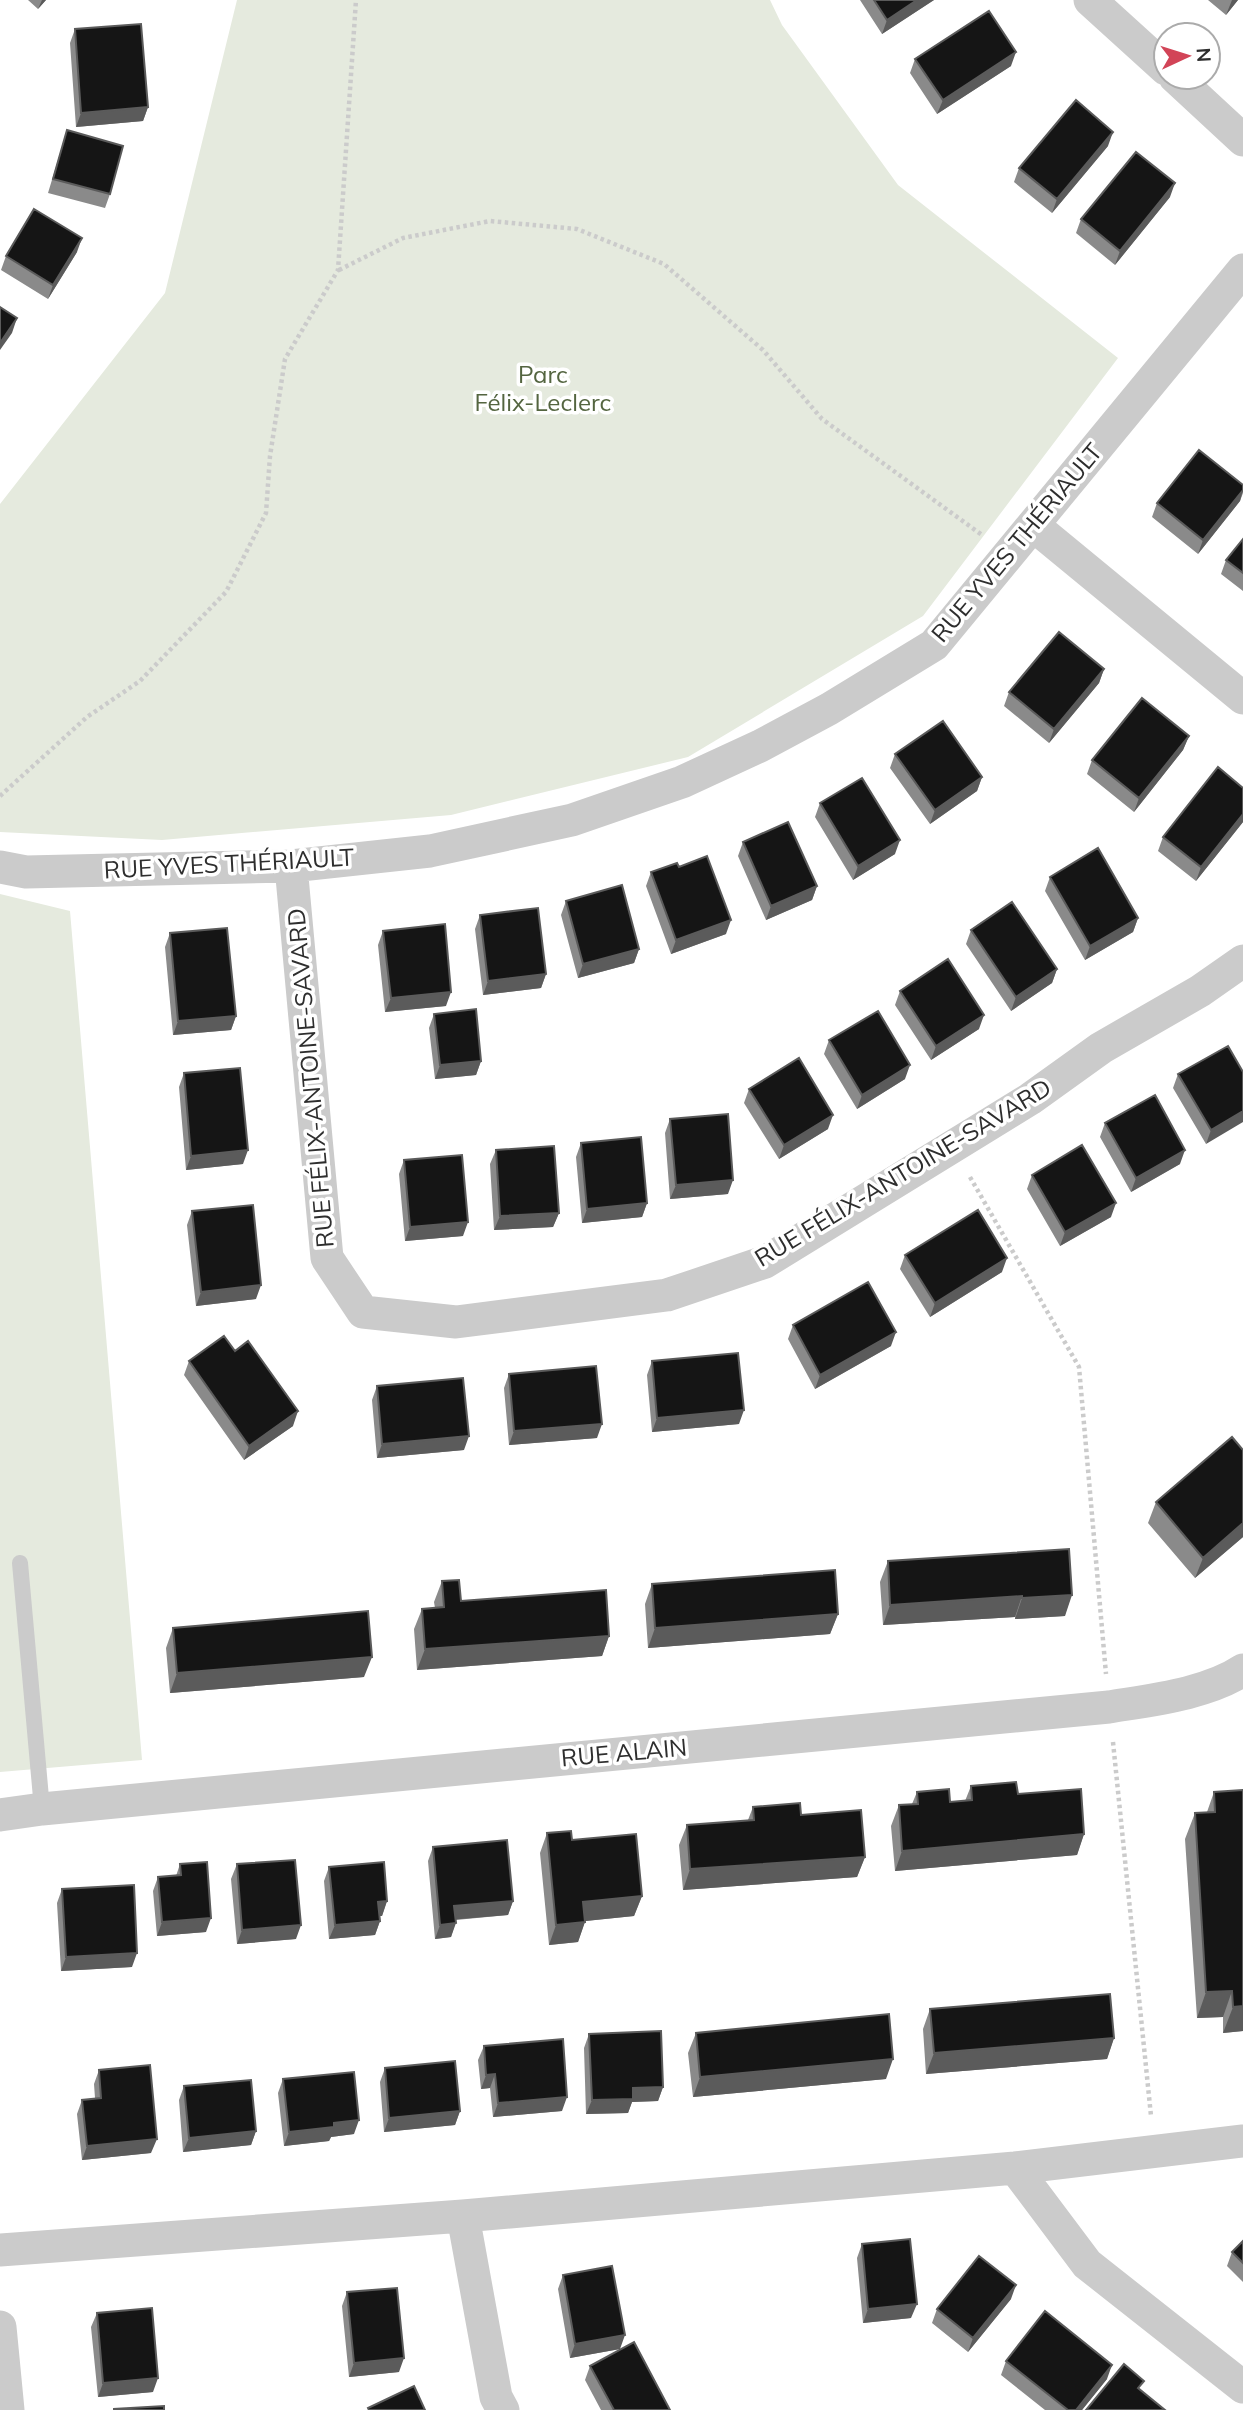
<svg xmlns="http://www.w3.org/2000/svg" width="1243" height="2410" viewBox="0 0 1243 2410" font-family="Mulish,sans-serif">
<style>
.park{fill:#e5eade}
.lines{fill:none;stroke-linecap:round;stroke-linejoin:round}
.path{stroke:#cbcbcb;stroke-width:4.5;stroke-dasharray:3.5 3.5;stroke-linecap:butt}
.service{stroke:#cbcbcb;stroke-width:16}
.minor{stroke:#cbcbcb;stroke-width:33}
.wall{fill:#8a8a8a}
.shaded-wall{fill:#5b5b5b}
.building{fill:#151515;stroke:#5b5b5b;stroke-width:2}
.labels{text-anchor:middle;stroke-width:7;stroke-linejoin:round;paint-order:stroke}
.park-label{font-size:24px;fill:#546540;stroke:#fff}
.street-label{font-size:24px;fill:#2e2e2e;stroke:#fff}
</style>
<rect width="100%" height="100%" fill="#fff"/>
<path class="park" d="M237 0H770L782 25 898 185 1118 358 923 616 688 757 451 815 162 840 0 832V504L165 293Z
M0 894 70 911 142 1760 0 1772Z"/>
<g class="lines">
<path class="path" d="M339 270 403 238 490 221 577 229 664 264 763 350 822 419 982 535
M0 796 87 717 140 681 226 592 266 513 270 456 285 359 338 270 356 0
M970 1177 1079 1367 1106 1674
M1113 1742 1151 2116"/>
<path class="service" d="M20 1563 42 1809"/>
<path class="minor" d="M1090 0 1166 69
M1175 77 1243 140
M1034 526 1243 698
M291 866 327 1258 363 1312 456 1322 667 1295 765 1262 1030 1099 1101 1048 1200 991 1243 961
M0 867 26 872 291 866 430 851 572 820 682 782 760 746 829 709 934 645 1243 270
M0 1815 42 1809 1109 1707C1151 1700 1207 1694 1243 1670
M1015 2168 1087 2264 1243 2387
M463 2216 496 2397 503 2410
M0 2250 463 2216 1015 2168 1243 2141
M0 2327 8 2410"/>
</g>
<path class="wall" d="M28 0H46L38 9Z
M860 0H934L882 34Z
M1208 0H1238L1226 15Z
M75 29 148 107 143 121 76 127 70 43Z
M915 59 1011 66 937 114 910 73Z
M67 130 110 194 105 208 48 193Z
M1108 146 1052 213 1014 182 1019 168Z
M1170 197 1115 265 1076 233 1081 219Z
M77 252 48 299 1 270 6 256Z
M1243 485V493L1240 501 1198 554 1152 517 1157 503Z
M1243 539V591L1221 574 1226 560Z
M1104 669 1099 683 1049 743 1004 706 1009 692Z
M1189 736 1183 750 1134 812 1087 774 1092 760Z
M895 754 982 777 977 791 930 824 890 768Z
M1243 788V822L1196 881 1158 851 1163 837Z
M820 803 895 854 853 880 815 817Z
M743 842 817 886 812 900 766 920 738 856Z
M679 867 726 934 671 954 646 886 651 872Z
M1050 877 1138 918 1133 932 1085 960 1045 891Z
M566 901 639 949 634 963 578 978 561 915Z
M480 915 546 974 541 988 483 995 475 929Z
M971 930 1057 969 1052 983 1011 1011 966 944Z
M383 931 446 1006 385 1012 378 945Z
M170 933 236 1016 231 1030 173 1035 165 947Z
M900 991 979 1029 931 1060 895 1005Z
M434 1014 481 1061 476 1075 435 1079 429 1028Z
M829 1040 905 1079 857 1109 824 1054Z
M1243 1072 1206 1144 1173 1088 1178 1074Z
M184 1073 243 1164 186 1170 179 1087Z
M749 1089 828 1129 779 1159 744 1103Z
M670 1119 728 1194 670 1199 665 1133Z
M1105 1123 1180 1164 1131 1192 1100 1137Z
M581 1143 647 1203 642 1217 582 1223 576 1157Z
M496 1150 559 1213 553 1227 494 1230 490 1164Z
M404 1160 463 1236 405 1241 399 1174Z
M1032 1175 1111 1217 1060 1246 1027 1189Z
M192 1211 256 1299 196 1306 187 1225Z
M905 1255 1002 1272 930 1317 900 1269Z
M793 1325 891 1346 815 1389 788 1339Z
M189 1361 293 1426 244 1460 184 1375Z
M652 1361 739 1424 652 1432 647 1375Z
M509 1374 597 1438 509 1445 504 1388Z
M377 1386 464 1450 377 1458 372 1400Z
M1243 1450V1537L1195 1578 1148 1523 1156 1502Z
M1069 1549 1065 1616 1015 1619V1617L883 1625 880 1582 888 1561Z
M442 1581 461 1601 609 1636 602 1656 417 1670 414 1629 422 1609 435 1608 434 1602Z
M652 1584 838 1614 830 1634 648 1648 645 1604Z
M173 1628 364 1677 170 1693 166 1648Z
M971 1786 1018 1794 1084 1834 1077 1855 895 1871 891 1826 899 1805 912 1804 917 1792 950 1802 965 1801Z
M1243 1790V2031L1223 2033V2017L1197 2018 1185 1839 1195 1813 1207 1812 1214 1792Z
M753 1807 801 1815 865 1857 857 1877 683 1890 679 1845 687 1825 748 1820Z
M547 1833 572 1840 642 1896 634 1916 585 1921 578 1942 549 1945 540 1853Z
M433 1847 513 1901 508 1915 456 1920 451 1937 435 1939 428 1861Z
M180 1864 206 1932 157 1936 153 1891 158 1877 176 1876Z
M237 1864 296 1939 237 1944 231 1879Z
M329 1867 387 1901 382 1916H379L380 1921 375 1935 329 1939 324 1881Z
M62 1889 132 1967 61 1971 57 1903Z
M930 2009 1114 2038 1107 2059 926 2074 923 2029Z
M696 2033 886 2079 693 2097 688 2053Z
M589 2034 663 2087 658 2101 632 2102 628 2113 586 2114 584 2048Z
M484 2046 562 2111 493 2117 490 2088 481 2089 478 2060Z
M385 2068 460 2111 455 2125 384 2132 380 2082Z
M99 2070 151 2153 82 2160 77 2114 82 2100 95 2098 94 2084Z
M283 2079 354 2134 331 2137 329 2141 284 2146 278 2093Z
M184 2086 256 2131 251 2145 183 2152 179 2100Z
M1243 2241V2282L1227 2266 1232 2252Z
M862 2244 911 2318 863 2323 857 2258Z
M563 2275 620 2349 570 2358 558 2289Z
M347 2292 399 2372 349 2377 342 2306Z
M1011 2299 968 2352 932 2323 937 2309Z
M97 2313 153 2392 98 2397 91 2327Z
M1006 2361 1107 2379 1082 2410H1045L1001 2375Z
M590 2366 670 2410H601L585 2380Z"/>
<path class="shaded-wall" d="M42 0H46L38 9Z
M917 0H934L882 34 887 20Z
M1232 0H1238L1226 15Z
M1016 52 1011 66 937 114 943 100Z
M148 107 143 121 76 127 81 113Z
M1113 132 1108 146 1052 213 1057 199Z
M1175 183 1170 197 1115 265 1120 251Z
M82 238 77 252 48 299 53 285Z
M17 318 12 333 0 350V343Z
M1243 490 1240 501 1198 554 1203 540Z
M1104 669 1099 683 1049 743 1054 729Z
M1189 736 1183 750 1134 812 1139 798Z
M982 777 977 791 930 824 935 810Z
M1243 814V822L1196 881 1201 867Z
M900 840 895 854 853 880 858 866Z
M817 886 812 900 766 920 771 906Z
M1138 918 1133 932 1085 960 1090 946Z
M731 920 726 934 671 954 676 940Z
M639 949 634 963 578 978 583 964Z
M1057 969 1052 983 1011 1011 1016 997Z
M546 974 541 988 483 995 488 981Z
M451 992 446 1006 385 1012 391 998Z
M984 1015 979 1029 931 1060 936 1046Z
M236 1016 231 1030 173 1035 178 1021Z
M481 1061 476 1075 435 1079 440 1065Z
M910 1065 905 1079 857 1109 862 1095Z
M1243 1111V1122L1206 1144 1211 1130Z
M833 1115 828 1129 779 1159 784 1145Z
M248 1150 243 1164 186 1170 191 1156Z
M1185 1150 1180 1164 1131 1192 1136 1178Z
M733 1180 728 1194 670 1199 676 1185Z
M647 1203 642 1217 582 1223 587 1209Z
M1116 1203 1111 1217 1060 1246 1065 1232Z
M559 1213 553 1227 494 1230 500 1216Z
M468 1222 463 1236 405 1241 410 1227Z
M1007 1258 1002 1272 930 1317 935 1303Z
M261 1285 256 1299 196 1306 201 1292Z
M896 1332 891 1346 815 1389 820 1375Z
M744 1410 739 1424 652 1432 657 1418Z
M298 1411 293 1426 244 1460 249 1446Z
M602 1424 597 1438 509 1445 514 1431Z
M469 1436 464 1450 377 1458 382 1444Z
M1243 1523V1537L1195 1578 1203 1558Z
M1072 1595 1065 1616 1015 1619 1022 1598Z
M1022 1596 1015 1617 883 1625 890 1605Z
M838 1614 830 1634 648 1648 655 1628Z
M609 1636 602 1656 417 1670 425 1649Z
M372 1657 364 1677 170 1693 177 1673Z
M1084 1834 1077 1855 895 1871 902 1851Z
M865 1857 857 1877 683 1890 690 1869Z
M642 1896 634 1916 576 1922 583 1902Z
M387 1901 382 1916H373L378 1902Z
M513 1901 508 1915 449 1920 454 1906Z
M211 1918 206 1932 157 1936 162 1922Z
M380 1921 375 1935 329 1939 335 1925Z
M585 1922 578 1942 549 1945 556 1925Z
M456 1923 451 1937 435 1939 440 1925Z
M301 1925 296 1939 237 1944 242 1930Z
M137 1953 132 1967 61 1971 66 1957Z
M1232 1991 1223 2017 1197 2018 1206 1992Z
M1243 2006V2031L1223 2033 1233 2007Z
M1114 2038 1107 2059 926 2074 934 2053Z
M893 2059 886 2079 693 2097 700 2077Z
M495 2074 490 2088 481 2089 486 2075Z
M663 2087 658 2101 632 2102 628 2113 586 2114 592 2100 633 2088Z
M567 2097 562 2111 493 2117 498 2103Z
M460 2111 455 2125 384 2132 389 2118Z
M359 2120 354 2134 331 2137 329 2141 284 2146 289 2132 334 2123Z
M256 2131 251 2145 183 2152 189 2138Z
M157 2139 151 2153 82 2160 87 2146Z
M1016 2285 1011 2299 968 2352 973 2338Z
M917 2304 911 2318 863 2323 868 2309Z
M625 2335 620 2349 570 2358 575 2344Z
M404 2358 399 2372 349 2377 354 2363Z
M1112 2365 1107 2379 1082 2410H1076Z
M158 2378 153 2392 98 2397 103 2383Z"/>
<path class="building" d="M874 0H917L887 20Z
M989 11 1016 52 943 100 915 59Z
M141 24 148 107 81 113 75 29Z
M1076 100 1113 132 1057 199 1019 168Z
M67 130 123 146 110 194 53 179Z
M1136 152 1175 183 1120 251 1081 219Z
M34 209 82 238 53 285 6 256Z
M0 307 17 318 0 343Z
M1199 450 1243 485V490L1203 540 1157 503Z
M1243 539V573L1226 560Z
M1059 632 1104 669 1054 729 1009 692Z
M1142 698 1189 736 1139 798 1092 760Z
M943 721 982 777 935 810 895 754Z
M1218 767 1243 788V814L1201 867 1163 837Z
M862 778 900 840 858 866 820 803Z
M788 822 817 886 771 906 743 842Z
M1098 848 1138 918 1090 946 1050 877Z
M707 856 731 920 676 940 651 872 677 863 679 867Z
M622 885 639 949 583 964 566 901Z
M1012 902 1057 969 1016 997 971 930Z
M538 908 546 974 488 981 480 915Z
M445 924 451 992 391 998 383 931Z
M227 928 236 1016 178 1021 170 933Z
M948 959 984 1015 936 1046 900 991Z
M476 1009 481 1061 440 1065 434 1014Z
M878 1011 910 1065 862 1095 829 1040Z
M1228 1046 1243 1072V1111L1211 1130 1178 1074Z
M799 1058 833 1115 784 1145 749 1089Z
M240 1068 248 1150 191 1156 184 1073Z
M1155 1095 1185 1150 1136 1178 1105 1123Z
M728 1114 733 1180 676 1185 670 1119Z
M641 1137 647 1203 587 1209 581 1143Z
M1082 1145 1116 1203 1065 1232 1032 1175Z
M554 1146 559 1213 500 1216 496 1150Z
M462 1155 468 1222 410 1227 404 1160Z
M253 1205 261 1285 201 1292 192 1211Z
M978 1210 1007 1258 935 1303 905 1255Z
M868 1282 896 1332 820 1375 793 1325Z
M224 1336 235 1351 248 1341 298 1411 249 1446 189 1361Z
M738 1353 744 1410 657 1418 652 1361Z
M596 1366 602 1424 514 1431 509 1374Z
M463 1378 469 1436 382 1444 377 1386Z
M1232 1437 1243 1450V1523L1203 1558 1156 1502Z
M1069 1549 1072 1595 1022 1598V1596L890 1605 888 1561Z
M835 1570 838 1614 655 1628 652 1584Z
M459 1580 461 1601 606 1590 609 1636 425 1649 422 1609 444 1607 442 1581Z
M368 1611 372 1657 177 1673 173 1628Z
M1016 1782 1018 1794 1081 1789 1084 1834 902 1851 899 1805 918 1804 917 1792 949 1789 950 1802 972 1800 971 1786Z
M1243 1790V2006L1233 2007 1232 1991 1206 1992 1195 1813 1215 1812 1214 1792Z
M800 1803 801 1815 861 1810 865 1857 690 1869 687 1825 754 1820 753 1807Z
M571 1831 572 1840 636 1834 642 1896 583 1902 585 1922 556 1925 547 1833Z
M507 1840 513 1901 454 1906 456 1923 440 1925 433 1847Z
M295 1860 301 1925 242 1930 237 1864Z
M207 1862 211 1918 162 1922 158 1877 181 1875 180 1864Z
M384 1862 387 1901 378 1902 380 1921 335 1925 329 1867Z
M134 1885 137 1953 66 1957 62 1889Z
M1110 1994 1114 2038 934 2053 930 2009Z
M889 2014 893 2059 700 2077 696 2033Z
M661 2031 663 2087 633 2088V2099L592 2100 589 2034Z
M563 2039 567 2097 498 2103 495 2074 486 2075 484 2046Z
M455 2061 460 2111 389 2118 385 2068Z
M150 2065 157 2139 87 2146 82 2100 101 2098 99 2070Z
M354 2072 359 2120 334 2123V2127L289 2132 283 2079Z
M251 2080 256 2131 189 2138 184 2086Z
M910 2239 917 2304 868 2309 862 2244Z
M1243 2241V2263L1232 2252Z
M979 2256 1016 2285 973 2338 937 2309Z
M612 2266 625 2335 575 2344 563 2275Z
M397 2288 404 2358 354 2363 347 2292Z
M152 2308 158 2378 103 2383 97 2313Z
M1045 2311 1112 2365 1076 2410H1068L1006 2361Z
M634 2342 670 2410H614L590 2366Z
M1124 2364 1144 2381 1138 2388 1165 2410H1086Z
M414 2386 425 2410H369L368 2408Z
M164 2406V2410H114V2409Z"/>
<g class="labels">
<g class="park-label">
<text x="543" y="383">Parc<tspan x="543" dy="28">Félix-Leclerc</tspan></text>
</g>
<g class="street-label">
<text transform="translate(1017 543) rotate(-50)" y="8">RUE YVES THÉRIAULT</text>
<text transform="translate(229 864) rotate(-3)" y="8">RUE YVES THÉRIAULT</text>
<text transform="translate(311 1078) rotate(-95)" y="8">RUE FÉLIX-ANTOINE-SAVARD</text>
<text transform="translate(903 1173) rotate(-31)" y="8">RUE FÉLIX-ANTOINE-SAVARD</text>
<text transform="translate(624 1753) rotate(-5)" y="8">RUE ALAIN</text>
</g>
</g>
<g transform="translate(1187 56) rotate(86)"><circle r="33" fill="#ffffff" stroke="#ababab" stroke-width="2"/>
<path d="M0-5L12 26L0 18L-12 26Z" fill="#d24457"/>
<text y="-10" font-size="19" font-weight="bold" text-anchor="middle" fill="#2e2e2e">N</text>
</g>
</svg>
